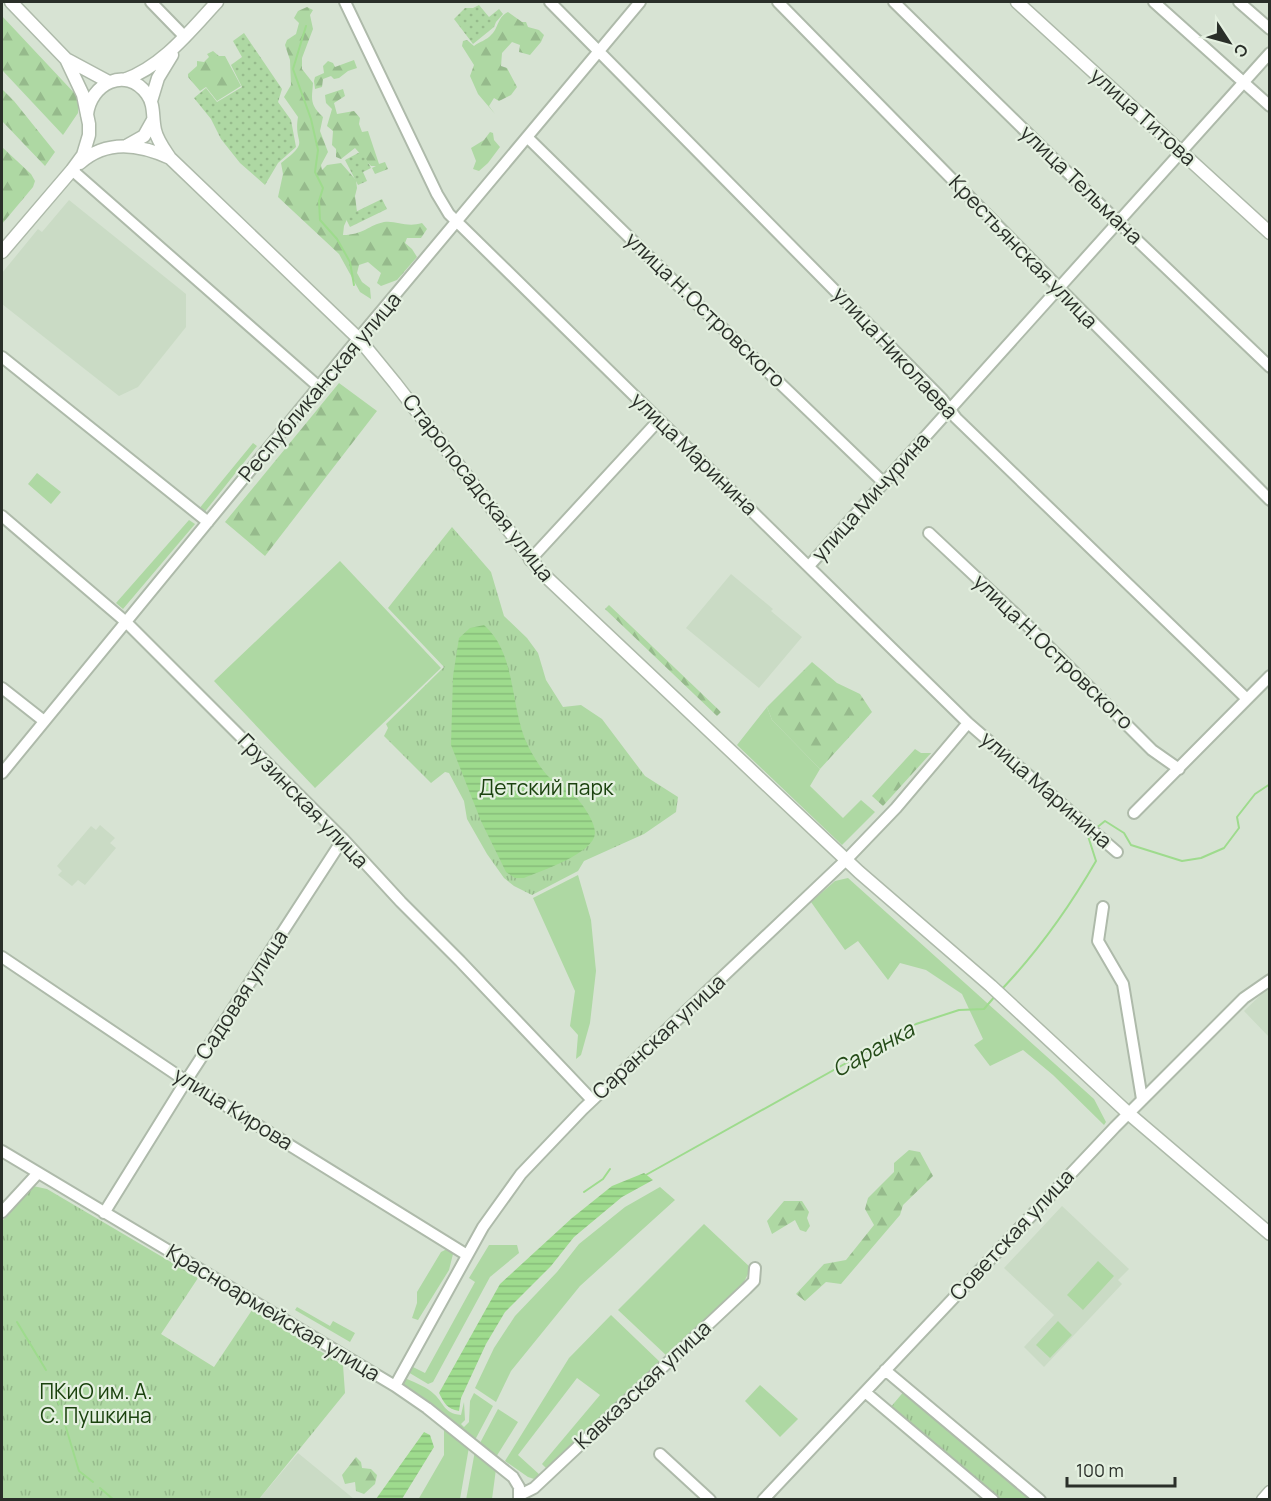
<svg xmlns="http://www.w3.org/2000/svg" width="1271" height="1501" viewBox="0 0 1271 1501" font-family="Manrope,sans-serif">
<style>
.built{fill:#cadbc5}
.grass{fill:#aed8a3}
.forest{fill:url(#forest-firs)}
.park{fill:url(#park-tufts)}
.garden{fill:url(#garden-dots)}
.water{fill:url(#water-rules)}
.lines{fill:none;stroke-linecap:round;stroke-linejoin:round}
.stream{stroke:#9edb8d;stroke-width:2}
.minor-casing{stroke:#aebaaa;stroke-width:14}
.major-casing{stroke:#aebaaa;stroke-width:15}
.minor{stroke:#fff;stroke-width:10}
.major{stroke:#fff;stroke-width:12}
.labels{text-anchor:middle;stroke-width:4.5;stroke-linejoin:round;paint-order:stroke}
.street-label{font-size:21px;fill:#2a2f29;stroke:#e4f0e0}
.park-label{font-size:21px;fill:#1b420e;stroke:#e4f0e0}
.water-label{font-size:22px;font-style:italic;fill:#244b18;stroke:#e4f0e0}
</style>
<defs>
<pattern id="forest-firs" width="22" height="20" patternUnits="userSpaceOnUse" patternTransform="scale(1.5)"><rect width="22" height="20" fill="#aed8a3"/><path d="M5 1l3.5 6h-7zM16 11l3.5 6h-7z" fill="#96ba8c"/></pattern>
<pattern id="park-tufts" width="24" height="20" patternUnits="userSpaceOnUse" patternTransform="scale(1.5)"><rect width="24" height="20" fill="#aed8a3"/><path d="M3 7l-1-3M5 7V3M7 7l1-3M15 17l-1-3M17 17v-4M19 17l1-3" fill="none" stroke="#96ba8c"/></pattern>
<pattern id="garden-dots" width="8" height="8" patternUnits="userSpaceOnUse" patternTransform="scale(1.5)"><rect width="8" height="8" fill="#aed8a3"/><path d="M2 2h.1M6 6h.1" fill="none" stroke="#96ba8c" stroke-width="1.8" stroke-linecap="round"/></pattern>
<pattern id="water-rules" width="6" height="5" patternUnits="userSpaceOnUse" patternTransform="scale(1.5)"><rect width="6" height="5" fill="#9edb8d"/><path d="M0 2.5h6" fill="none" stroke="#88bc7a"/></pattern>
</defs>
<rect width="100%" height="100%" fill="#d7e3d3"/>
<path class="built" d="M69 200 186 294V327L138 387 119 396 2 304V273L38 229 42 232Z
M731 574 773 609 771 611 802 637 759 688 686 628Z
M100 825 115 838 110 843 116 848 85 885 78 880 72 886 58 875 62 871 57 866 91 826 96 830Z
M1269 987V1037L1244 1011Z
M1062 1206 1129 1269 1118 1280 1122 1284 1044 1367 1024 1347 1054 1315 1004 1268Z
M298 1453 354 1499H259Z"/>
<path class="grass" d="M253 443 257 446 203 514 198 510Z
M37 473 61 492 51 504 28 484Z
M189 520 195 524 123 609 116 603Z
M340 561 441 668 315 788 214 681Z
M767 707 772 720 820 769 810 786 843 818 861 800 875 812 842 845 737 745Z
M578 875 591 920 596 971 590 1023 581 1055 576 1059 578 1035 570 1026 575 991 533 898Z
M848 878 1094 1099 1106 1122 1104 1125 1053 1075 1023 1050 990 1066 974 1045 983 1039 962 994 926 970 900 963 888 980 858 941 845 950 811 902 835 881Z
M660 1187 675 1200 580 1286 511 1371 496 1402 475 1388 494 1348 515 1316 557 1272 579 1244 625 1207Z
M704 1224 751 1268 742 1286 683 1339 667 1356 618 1310Z
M489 1245H517L519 1253 490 1277 433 1382 428 1384 408 1372 411 1366 425 1373 475 1282 469 1278Z
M447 1249 453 1254 449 1270 418 1320 412 1318 417 1303V1292L441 1252Z
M1098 1261 1114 1276 1083 1310 1067 1295Z
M297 1307 330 1326 333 1321 355 1333 350 1342 295 1310Z
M611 1315 661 1363 548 1470 542 1464 600 1395 577 1378 518 1455 540 1475 534 1479 528 1477 505 1461 569 1358Z
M1058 1321 1072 1335 1050 1358 1036 1345Z
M403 1379H407C416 1383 427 1387 434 1394 445 1404 443 1413 461 1415L464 1402 465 1420 461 1424 464 1427 469 1422 470 1401 474 1393 493 1406 475 1440 401 1382Z
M760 1385 798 1419 780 1437 745 1401Z
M498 1409 518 1422 496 1457 480 1443Z
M444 1428 469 1447 460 1499 418 1500 444 1455Z
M475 1451 496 1469 492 1499 466 1500Z"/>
<path class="forest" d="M307 7 313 10 310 15 313 29 302 58V69L313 83C312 99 309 104 323 117L320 131 328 152 321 165 322 170 327 165 341 163 356 180 357 188 355 196 357 212 348 217 344 226 343 235C363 235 369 225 384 222 396 220 406 228 422 223L427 229 421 238H407L405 243 412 249 417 257 397 280 381 286 377 283 381 273 368 262 359 265 357 273 362 282 370 288 371 299 360 292 339 254 278 197 283 174 281 163C312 139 293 146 298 117L284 97 291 85 290 60 285 45 287 40 296 34 299 23 294 18 298 11Z
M508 12 522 22H526L528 27 539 30 544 35 541 42 530 55 519 52 520 45 512 42 502 53 501 66 507 68 517 87 511 95 499 101 494 98 489 106 495 114 478 94 470 76 474 65 462 46 463 41 467 40 474 46C479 42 487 40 491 35 499 28 497 17 508 12Z
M2 16 78 97V113L63 135 2 70Z
M213 51 219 56H225L241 86 217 101 206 87 200 91 188 77V74L197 66V61L204 62 209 57 207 54Z
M354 60 357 68 348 71 339 78 334 79 331 76 323 79 322 87 315 89 314 81 315 77 324 73 323 66 328 61 333 63 335 67Z
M2 89 14 101 55 152 45 166 2 121Z
M343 89 345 96 334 103 337 114 354 111 360 118 359 124 362 132 368 131 379 164 385 162 388 169 375 174 372 168 376 166H371L355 148 341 159 336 157V149L332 145 333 131 327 126 332 109 326 103 325 95Z
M490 132 493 133 494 140 500 147 488 163 479 171 473 169 476 161 471 148 484 140Z
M2 147 31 174 35 181 33 187 2 224Z
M339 383 377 411 265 556 225 522Z
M609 605 721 712 717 716 605 609Z
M812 662 837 683 860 694 872 712 820 769 772 720 767 707Z
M915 749 921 753H931L883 806 872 796Z
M909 1150 920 1152 933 1176 903 1205 900 1215 841 1284 826 1282 805 1301 796 1294 824 1264 846 1260 874 1225 865 1209 868 1198 894 1172V1163Z
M784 1201H802L809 1212 807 1218 810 1226 806 1232 800 1230 795 1220 772 1234 767 1221Z
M356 1457 361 1462 362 1468 371 1469 377 1475 375 1484 364 1494 356 1491 355 1482 345 1484 342 1475Z"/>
<path class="park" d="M452 527 491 572 504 616 527 638 538 653 546 680 563 707 581 705 602 719 645 776 678 797 676 812 644 834 584 861 578 871 532 895 514 886 504 878 487 854 467 819 464 801 449 773 445 772 431 783 384 736 388 728 386 724 444 667 388 608Z
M33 1186 47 1189 198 1278 161 1334 214 1367 252 1310 343 1365 345 1393 259 1499 2 1500V1221Z
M905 1390 1035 1499H999L890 1408Z"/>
<path class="garden" d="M479 5 489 17 499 9 503 14 496 22 494 27 473 44 454 19 465 8H473Z
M244 33 282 89 278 102 291 120 296 147 278 163 265 185 240 163 221 139 211 119 194 98 206 88 217 102 242 87 231 65 242 57 233 41Z
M362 151 371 168 363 172 367 181 358 185 345 160Z
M382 199 387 209 350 227 345 217Z"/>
<path class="water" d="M484 625C518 655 509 709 529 748 534 757 542 771 550 778 557 784 566 787 573 793 581 803 595 820 595 833 594 854 540 871 524 878H515L506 872 481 821 451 745 453 676 459 638 470 628Z
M644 1173 653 1180 622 1197 574 1237 551 1266 505 1312 486 1344 461 1398 459 1411C447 1409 444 1403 439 1393L500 1284 572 1218 612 1186Z
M424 1432 430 1435 434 1447 402 1499H376Z"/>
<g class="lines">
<path class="stream" d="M306 26 293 69 311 119 318 150 315 172 323 188 319 201 320 220 337 239 350 262 354 285
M1095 829 1105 821 1124 833 1131 845 1182 861 1201 858 1224 848 1239 828 1237 817 1255 794 1270 784
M1002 989C1038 951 1070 906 1096 861L1088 836 1091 833
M644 1176 916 1024 959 1010 984 1009 996 995
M584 1192 603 1179 610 1169
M17 1322 46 1370
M54 1391 59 1404
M61 1411 79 1471 93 1482
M100 1488 114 1500"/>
<defs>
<path id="minor" d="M151 2 185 37
M345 2 437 194 449 214 968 723 1117 852
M550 2 942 399 956 418 1246 698
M778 2 1058 287 1270 500
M894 2 1118 222 1270 367
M1154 2 1270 106
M1239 2 1270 29
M527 137 690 297 884 483
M72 170 319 387
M2 357 208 522
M2 516 126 622 343 839 401 902 460 961 592 1100
M929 533 1026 624 1152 750 1179 769
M530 560 659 420
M809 566 1270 53
M2 688 44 721
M2 773 348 351 640 2
M1134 813 1270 676
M1103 907 1098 941 1123 984 1142 1099
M2 957 186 1081 467 1255
M2 1151 395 1386 427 1408 513 1477 519 1487V1500
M2 1212 38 1173
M104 1213 186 1081 343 839
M885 1370 1040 1500
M395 1386 483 1227 521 1174 583 1109 846 860 896 808 968 723
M865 1392 993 1500
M660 1454 710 1500
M520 1495 534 1488 746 1289 754 1281 755 1268
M763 1500 1115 1127 1244 998 1270 980"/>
<path id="major" d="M1017 2 1270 233
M68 60 109 82
M124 80C163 66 190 31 217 2
M151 101 158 78 172 55
M87 115C90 84 126 65 147 94 155 105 152 117 155 130 157 140 164 149 170 158L359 339 395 383 541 572 859 872 991 986 1128 1113 1270 1234
M128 145 144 136 153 120
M80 163C107 139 139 144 170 158
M2 252 72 170 83 155 89 135V124L83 95 66 59 11 2
M1263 1500 1270 1492"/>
</defs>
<use href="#minor" class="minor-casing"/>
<use href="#major" class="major-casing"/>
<use href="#minor" class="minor"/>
<use href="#major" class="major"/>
</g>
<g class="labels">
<g class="street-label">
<text transform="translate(1143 117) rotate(42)" y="7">улица Титова</text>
<text transform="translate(1081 185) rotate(44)" y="7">улица Тельмана</text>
<text transform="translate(1023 252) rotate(46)" y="7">Крестьянская улица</text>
<text transform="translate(705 310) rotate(44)" y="7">улица Н.Островского</text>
<text transform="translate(895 353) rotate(47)" y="7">улица Николаева</text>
<text transform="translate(320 387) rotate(-50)" y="7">Республиканская улица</text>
<text transform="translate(694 454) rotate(44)" y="7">улица Маринина</text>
<text transform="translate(478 488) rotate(52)" y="7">Старопосадская улица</text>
<text transform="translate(871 497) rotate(-48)" y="7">улица Мичурина</text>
<text transform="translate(1053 652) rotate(44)" y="7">улица Н.Островского</text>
<text transform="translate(1046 790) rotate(41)" y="7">улица Маринина</text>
<text transform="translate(303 801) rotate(46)" y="7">Грузинская улица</text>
<text transform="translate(242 995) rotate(-57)" y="7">Садовая улица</text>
<text transform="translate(659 1037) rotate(-43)" y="7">Саранская улица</text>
<text transform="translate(233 1109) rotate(32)" y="7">улица Кирова</text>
<text transform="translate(1012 1235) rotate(-47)" y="7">Советская улица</text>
<text transform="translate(273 1313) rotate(31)" y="7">Красноармейская улица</text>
<text transform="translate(643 1385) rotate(-43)" y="7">Кавказская улица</text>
</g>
<g class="park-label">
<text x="546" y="795">Детский парк</text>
<text x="96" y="1399">ПКиО им. А.<tspan x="96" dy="24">С. Пушкина</tspan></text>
</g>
<g class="water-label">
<text transform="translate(873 1049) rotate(-29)" y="8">Саранка</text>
</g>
</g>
<rect width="1271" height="1501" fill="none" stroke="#2a2f29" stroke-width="6"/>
<g transform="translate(1229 42) rotate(126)" stroke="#e4f0e0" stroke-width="4.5" paint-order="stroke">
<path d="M0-4.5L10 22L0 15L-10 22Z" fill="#2a2f29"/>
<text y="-9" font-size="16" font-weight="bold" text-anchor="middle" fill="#2a2f29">С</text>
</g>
<path d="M1067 1477v9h108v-9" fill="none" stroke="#2a2f29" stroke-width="3"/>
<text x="1076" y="1477" font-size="18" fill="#2a2f29" stroke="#e4f0e0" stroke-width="4.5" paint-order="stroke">100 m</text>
</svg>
